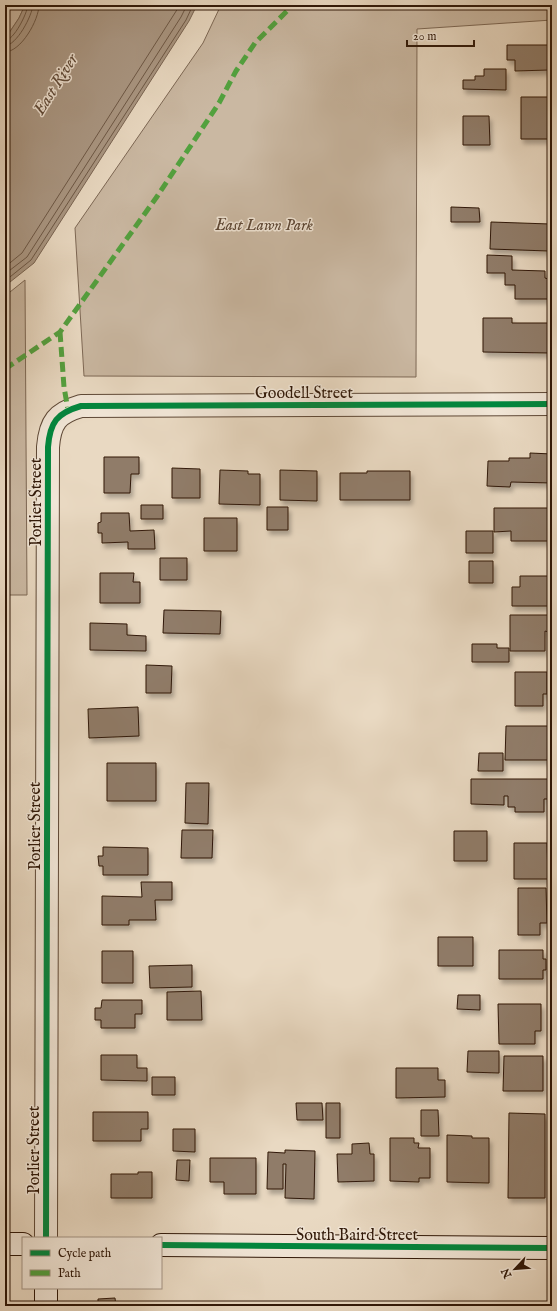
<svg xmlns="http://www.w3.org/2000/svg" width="557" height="1311" viewBox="0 0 557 1311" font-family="'IM FELL English',serif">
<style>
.green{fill:#cab8a2;stroke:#7d6855}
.water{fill:#aa9783;stroke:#796452}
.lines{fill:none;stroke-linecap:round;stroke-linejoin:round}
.shore{stroke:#6d5846;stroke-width:1}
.building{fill:#907c69;stroke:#301808;filter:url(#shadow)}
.street-casing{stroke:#5e4836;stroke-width:24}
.secondary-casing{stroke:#301808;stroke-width:24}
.street{stroke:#f1e6d7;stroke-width:22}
.secondary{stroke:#f1e6d7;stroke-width:22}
.quiet{stroke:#52a13e;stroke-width:5;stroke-dasharray:10 5;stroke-linecap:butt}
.cycleway-casing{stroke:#f1e6d7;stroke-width:8}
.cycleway{stroke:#00873e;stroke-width:6}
.labels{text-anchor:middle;stroke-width:3;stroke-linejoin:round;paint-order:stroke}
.park-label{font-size:16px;font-style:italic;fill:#5e4836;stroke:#f1e6d7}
.street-label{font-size:16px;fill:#301808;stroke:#f1e6d7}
.water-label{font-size:17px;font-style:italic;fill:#614b39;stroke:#f1e6d7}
</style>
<defs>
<filter id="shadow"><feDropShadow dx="2.5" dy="4.5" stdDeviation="2" flood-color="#0004"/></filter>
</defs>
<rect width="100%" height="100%" fill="#e9d9c2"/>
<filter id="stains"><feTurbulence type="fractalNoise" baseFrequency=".005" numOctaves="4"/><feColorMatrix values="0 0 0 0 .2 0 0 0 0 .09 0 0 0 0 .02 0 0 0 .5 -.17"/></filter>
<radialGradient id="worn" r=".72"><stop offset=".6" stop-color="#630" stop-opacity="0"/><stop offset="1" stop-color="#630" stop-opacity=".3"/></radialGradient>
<path class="green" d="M5 5H25L19 18 5 39Z
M221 5H552V20L417 29 416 377 84 376 75 228 203 43Z
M25 280 27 595H5V296Z"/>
<path class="water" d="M25 5H197L189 21 34 263 5 286V39L19 18Z"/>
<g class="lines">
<path class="shore" d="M5 41C14 40 27 14 28 5
M5 46C17 45 32 16 33 5
M5 52C21 52 39 20 39 5
M5 267 22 253 180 5
M5 274 27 257 181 17 187 5
M5 281 31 260 186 20 193 5"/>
</g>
<path class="building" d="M507 45H548L549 70 515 71V60H507Z
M484 69H506V90L463 89V80H475V76H484Z
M521 97H551L552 125H550V139H521Z
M463 116H489L490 145H463Z
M451 207 479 208 480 222H451Z
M491 222 550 224 549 251 490 249Z
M487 255 512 256V270L545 271V278L548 279V299H515V285H505V273H487Z
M483 318H512V323H551V353L483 352Z
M530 453 552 454V483L511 482 510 487 487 486 488 461H509V458H530Z
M104 457H139V474H131L130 493H104Z
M172 468 200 469V498H172Z
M220 470 248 471V474H260V505L219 504Z
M280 470 317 471V501L280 500Z
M367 471H410V500H340V473H367Z
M141 505H163V519H141Z
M267 507H288V530H267Z
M494 508H549V541H511V531L494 532Z
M101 513H129L130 531 154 530 155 549H128V542L102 543V533H98V523L101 522Z
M204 518H237V551H204Z
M466 531H493V553H466Z
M160 558H187V580H160Z
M469 561H493V583H469Z
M100 573H134L133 582H140V603H100Z
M520 576H548V606H512V587H520Z
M164 610 221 611 220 634 163 633Z
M510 615H548V632L545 631V651H510Z
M90 623 127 624V635L146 636V651L90 650Z
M472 644H497V648H509V662H472Z
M146 665 172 666 171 693H146Z
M515 672H547V694H543V706H515Z
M138 707 139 736 89 738 88 709Z
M506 726H551V760H505Z
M479 753H503V771H478Z
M107 763H156V801H107Z
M471 779H549V799H544V812H515V807H508V796H504V805L471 804Z
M186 783H209L208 824 185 823Z
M182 830H213L212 858H181Z
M454 831H487V861H454Z
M514 843H547L548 879H514Z
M103 847 148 848V875H103V866H99L98 856H103Z
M141 882H172V900H155L156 920H129V925H102V896L142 897Z
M518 888H546L547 923H540V935H518Z
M438 937H473V966H438Z
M499 950H543V959H546V970H543V979H499Z
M102 951H133V983H102Z
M192 965V987L150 988 149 966Z
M201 991 202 1020H167V992Z
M458 995H480V1010L457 1009Z
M102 1000H142V1014H135V1028H101V1020H95V1008H101Z
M498 1004H541V1031H535V1044H499Z
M468 1051H499V1073L467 1072Z
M101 1055H137V1068H147V1081L101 1080Z
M504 1056H543V1091H503Z
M396 1068H438V1080H445V1097L396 1098Z
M152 1077H175V1095H152Z
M296 1103H322L323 1120H297Z
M326 1103H340V1138H326Z
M421 1110H438L439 1136H421Z
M93 1112H148V1129H141V1141H93Z
M509 1113 545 1114V1198H508Z
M173 1129H195V1152L173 1151Z
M447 1135 472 1136V1138H489V1183L447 1182Z
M390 1138H414V1143H419L418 1148H430V1178H419V1182L390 1181Z
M369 1143 370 1154H374V1181L338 1182 337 1154H352V1144Z
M285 1150 315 1151 314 1199 285 1198 286 1164H283V1189H267L268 1152 285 1153Z
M210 1158H256V1194H224V1182H210Z
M177 1160H190L189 1181 176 1180Z
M138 1172H152V1198H111V1174H138Z
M115 1298 116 1306H98V1299Z"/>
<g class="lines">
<defs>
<path id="street" d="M46 1238 48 447C50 422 57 413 81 406L552 404"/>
<path id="secondary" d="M5 1244H23
M161 1245 552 1248
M46 1306V1288"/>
</defs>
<use href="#street" class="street-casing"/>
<use href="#secondary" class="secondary-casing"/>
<use href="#street" class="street"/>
<use href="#secondary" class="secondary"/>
<path class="quiet" d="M60 332 64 387 68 410
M5 369 60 332 156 198 219 103 236 71 255 43 293 5"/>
<defs>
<path id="cycleway" d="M46 1238 48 447C50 422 57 413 81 406L552 404
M161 1245 552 1248"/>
</defs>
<use href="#cycleway" class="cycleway-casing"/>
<use href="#cycleway" class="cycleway"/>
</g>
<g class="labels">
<g class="park-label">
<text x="264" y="230">East Lawn Park</text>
</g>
<g class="street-label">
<text x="304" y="398">Goodell Street</text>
<text transform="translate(35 502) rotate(-90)" y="6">Porlier Street</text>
<text transform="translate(34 826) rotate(-90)" y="6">Porlier Street</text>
<text transform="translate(33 1150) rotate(-90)" y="6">Porlier Street</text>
<text x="357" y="1240">South Baird Street</text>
</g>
<g class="water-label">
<text transform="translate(55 84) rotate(-58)" y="6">East River</text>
</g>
</g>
<rect width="557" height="1311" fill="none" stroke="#e9d9c2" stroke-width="20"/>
<rect x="6" y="6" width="545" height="1299" fill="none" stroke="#301808" stroke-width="2"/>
<rect x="10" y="10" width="537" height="1291" fill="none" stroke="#301808"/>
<rect x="22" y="1237" width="140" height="52" fill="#f1e6d7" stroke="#a49484"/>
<rect x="30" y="1250" width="20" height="6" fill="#00873e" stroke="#a49484"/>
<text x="58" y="1257" font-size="12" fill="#301808">Cycle path</text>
<rect x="30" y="1270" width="20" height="6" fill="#52a13e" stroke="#a49484"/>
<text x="58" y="1277" font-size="12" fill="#301808">Path</text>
<g transform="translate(515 1269) rotate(244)" stroke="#f1e6d7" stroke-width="3" paint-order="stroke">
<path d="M0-3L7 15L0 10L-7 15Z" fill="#301808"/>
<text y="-6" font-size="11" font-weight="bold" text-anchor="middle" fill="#301808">N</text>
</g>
<path d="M407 40v6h67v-6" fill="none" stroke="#301808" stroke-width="2"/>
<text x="413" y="40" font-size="12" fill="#301808" stroke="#f1e6d7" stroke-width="3" paint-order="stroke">20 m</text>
<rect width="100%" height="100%" filter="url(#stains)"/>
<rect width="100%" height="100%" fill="url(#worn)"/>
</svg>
